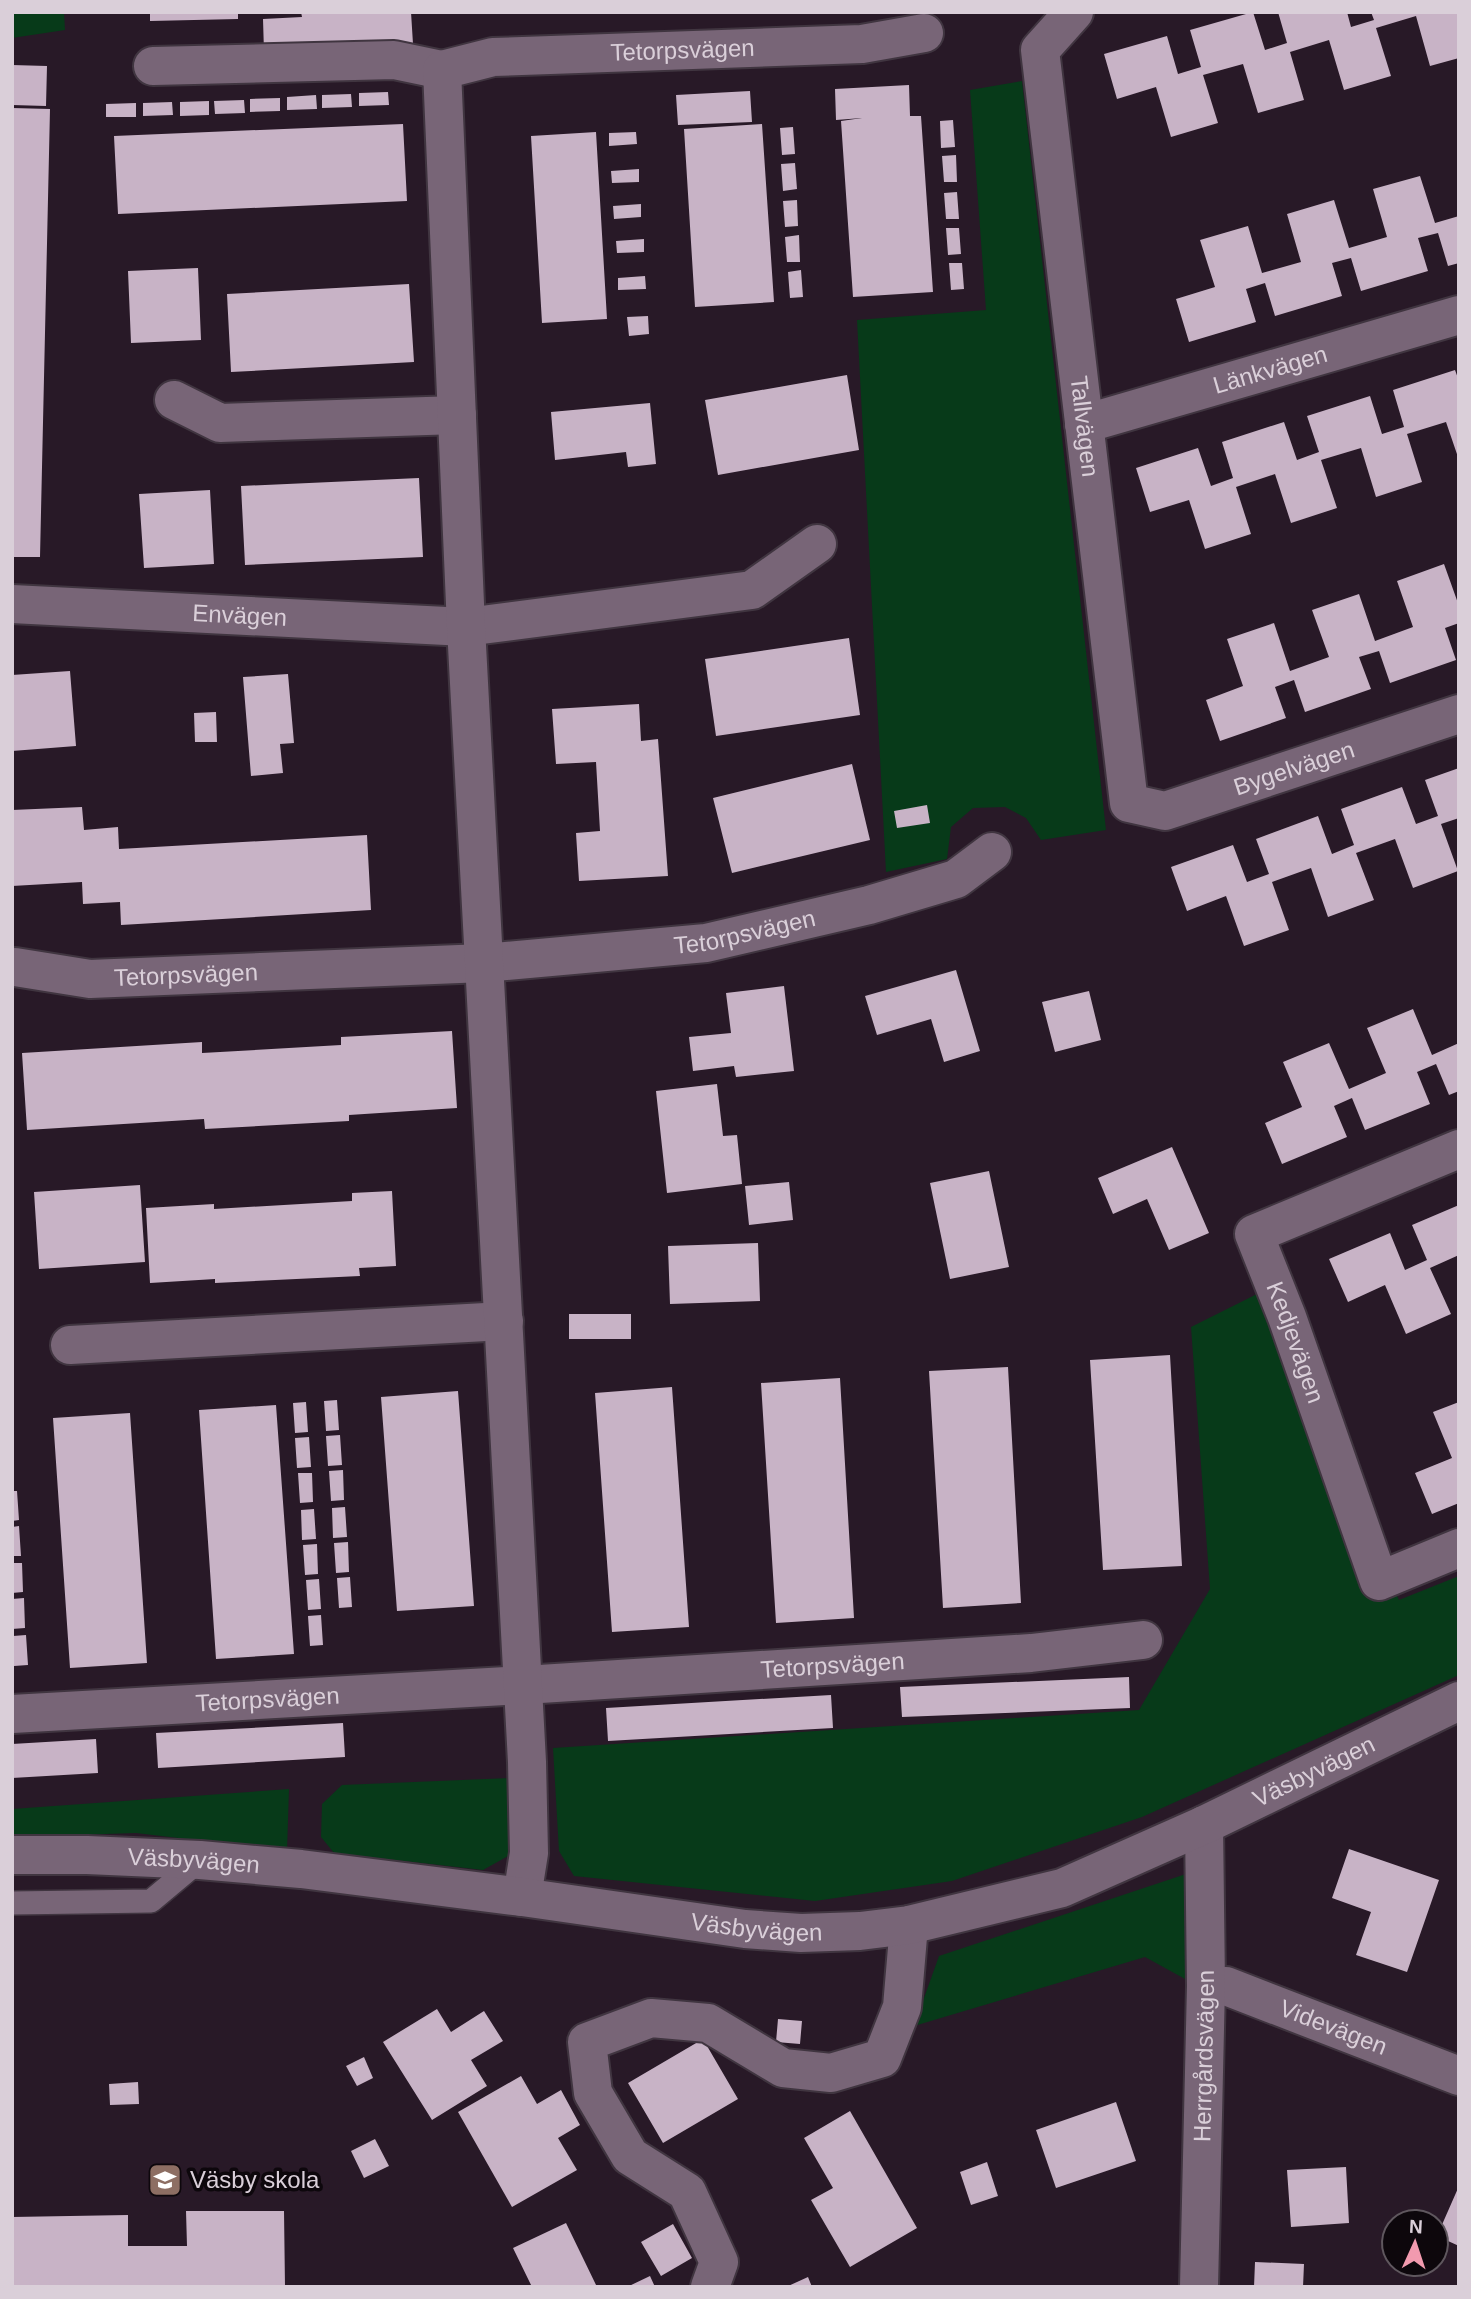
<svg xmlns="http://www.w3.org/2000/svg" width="1471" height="2299" viewBox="0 0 1471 2299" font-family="Helvetica,sans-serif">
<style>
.green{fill:#073a19}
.building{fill:#c8b3c6}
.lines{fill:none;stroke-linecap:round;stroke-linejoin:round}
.service-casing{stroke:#403540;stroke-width:26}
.minor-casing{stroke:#403540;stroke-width:42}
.tertiary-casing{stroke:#403540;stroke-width:42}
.service{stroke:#786577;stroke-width:23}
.minor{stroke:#786577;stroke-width:38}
.tertiary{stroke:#786577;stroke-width:38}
.labels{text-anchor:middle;stroke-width:7;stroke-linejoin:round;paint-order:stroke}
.street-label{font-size:24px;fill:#dacfd9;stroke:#0d070c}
.poi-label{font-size:24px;fill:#dacfd9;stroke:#0d070c;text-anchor:start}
</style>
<rect width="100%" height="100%" fill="#281927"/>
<path class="green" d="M12 12H64L65 30 12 38Z
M1022 81 1106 830 1041 840 1026 818 1005 807 973 808 951 827 947 859 886 872 857 320 986 310 970 90Z
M1261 1292 1399 1600 1459 1576V1675L1142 1817 952 1881 815 1901 574 1876 559 1851 553 1748 1139 1710 1210 1589 1191 1327Z
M512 1778V1854L483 1870 334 1853 321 1837 322 1804 342 1785Z
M289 1789 287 1851 136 1833 12 1837V1809Z
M1186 1874 1185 1979 1145 1957 914 2026 939 1956Z"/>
<path class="building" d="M150 12H238V19L150 21Z
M301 12H411L413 44 264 52 263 19 302 17Z
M1253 12 1265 50 1287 43 1278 12H1347L1351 27 1374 20 1371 12H1459V58L1430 66 1416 16 1376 28 1391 76 1344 90 1329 40 1290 52 1304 100 1258 113 1243 64 1203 75 1218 123 1171 137 1156 87 1117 99 1104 54 1167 36 1178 74 1201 67 1190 30Z
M12 65 47 66 46 106 12 105Z
M909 85 910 116H921L933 292 853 297 841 121 862 118 836 120 835 89Z
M750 91 752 122 678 125 676 95Z
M388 92 389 105 359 106V93Z
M351 94 352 107 322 108V95Z
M316 95 317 109 287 110V97Z
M280 98V111L250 112V99Z
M244 100 245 113 215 114 214 101Z
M209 101V115L180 116V102Z
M172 102 173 115 143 116V103Z
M136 103V117H106V104Z
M12 108 50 109 40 557H12Z
M953 120 955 147 941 148 940 121Z
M403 124 407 201 118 214 114 136Z
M762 124 774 302 695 307 684 129Z
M793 127 795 154 782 155 780 128Z
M596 132 607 319 542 323 531 136Z
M636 132 637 144 609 146V133Z
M956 155 957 182H944L942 156Z
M795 163 797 189 783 191 781 164Z
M639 169V182L612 183 611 171Z
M1420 176 1435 223 1459 216V263L1448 266 1438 233 1418 238 1428 271 1361 291 1351 258 1332 263 1342 296 1275 316 1265 283 1246 289 1256 322 1189 342 1176 299 1215 287 1200 240 1248 226 1262 273 1301 262 1287 214 1334 200 1349 248 1387 237 1373 189Z
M957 192 959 219H946L944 193Z
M797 200 798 226 785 227 783 201Z
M641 204V217L614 219 613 206Z
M946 228H959L961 254 948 255Z
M799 235 800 262H787L785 237Z
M644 239V252L617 253 616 241Z
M949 263H962L964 289 951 290Z
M198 268 201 340 131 343 128 271Z
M801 270 803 297 790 298 788 272Z
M645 276 646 289 618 290V278Z
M409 284 414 362 231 372 227 294Z
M648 316 649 334 629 336 627 317Z
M1455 370 1459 381V460L1446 422 1407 434 1422 482 1376 497 1361 448 1321 460 1337 508 1291 523 1275 474 1236 487 1251 534 1205 549 1189 500 1150 512 1136 468 1198 448 1211 486 1233 478 1222 442 1284 422 1297 460 1319 452 1307 416 1370 396 1382 434 1404 427 1393 390Z
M847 375 859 450 718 475 705 400Z
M650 403 656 464 628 467 626 452 555 460 551 412Z
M419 478 423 557 245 565 241 486Z
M210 490 214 564 144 568 139 494Z
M1444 564 1459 606V623L1445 628 1456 660 1390 683 1379 651 1359 657 1371 689 1305 712 1294 680 1275 687 1286 718 1220 741 1206 700 1243 686 1227 639 1274 623 1290 671 1329 657 1312 610 1359 594 1375 641 1413 627 1397 581Z
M849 638 860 715 716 736 705 659Z
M70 671 76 746 12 751V675Z
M288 674 294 743 280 744 283 773 251 776 243 677Z
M639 704 641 741 658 739 668 876 579 881 576 833 600 831 596 762 556 764 552 709Z
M216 712 217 742H195L194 713Z
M852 764 870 840 732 873 713 798Z
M1459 768V818L1441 824 1458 871 1413 888 1395 839 1356 853 1374 900 1328 917 1311 868 1272 882 1289 930 1244 946 1226 896 1187 911 1171 867 1233 845 1247 882 1269 874 1256 839 1318 816 1332 854 1354 845 1341 809 1402 787 1416 824 1438 816 1425 780Z
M927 805 930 823 897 828 894 811Z
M82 807 84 830 118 827 119 849 367 835 371 910 121 925 120 902 83 904 82 882 12 886V810Z
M956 970 980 1051 944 1062 931 1019 877 1035 865 996Z
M784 986 794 1071 736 1077 734 1066 693 1071 689 1037 731 1033 726 993Z
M1089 991 1101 1040 1055 1052 1042 1002Z
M1413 1009 1432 1055 1459 1043V1091L1449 1095 1436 1064 1417 1072 1430 1104 1365 1130 1352 1098 1334 1106 1347 1137 1282 1164 1265 1123 1302 1107 1283 1062 1329 1043 1349 1089 1386 1073 1367 1028Z
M452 1031 457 1108 349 1115V1121L205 1129 204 1119 27 1130 22 1053 202 1042V1053L341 1045V1037Z
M717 1084 723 1136 737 1135 742 1184 667 1193 656 1091Z
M1172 1147 1209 1233 1169 1250 1147 1199 1113 1214 1098 1178Z
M989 1171 1009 1267 950 1279 930 1183Z
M789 1182 793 1220 749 1225 745 1186Z
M140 1185 145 1262 39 1269 34 1192Z
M392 1191 396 1266 359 1268 360 1276 215 1283V1279L150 1283 146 1208 214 1204V1209L352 1201V1193Z
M1459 1205V1255L1430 1268 1451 1314 1406 1334 1385 1285 1348 1302 1329 1259 1390 1233 1405 1270 1427 1260 1412 1225Z
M758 1243 760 1301 670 1304 668 1246Z
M569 1314H631V1339H569Z
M1170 1355 1182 1566 1103 1570 1090 1360Z
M1008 1367 1021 1603 943 1608 929 1371Z
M840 1378 854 1618 776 1623 761 1383Z
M672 1387 689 1627 612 1632 595 1393Z
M458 1391 474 1606 397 1611 381 1397Z
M337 1400 339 1430 326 1431 324 1401Z
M306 1402 308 1432 295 1433 293 1403Z
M1459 1402V1503L1432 1514 1415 1473 1452 1458 1433 1412Z
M276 1405 294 1654 216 1659 199 1410Z
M130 1413 147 1663 70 1668 53 1418Z
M340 1435 342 1465 328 1466 326 1436Z
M309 1437 311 1467 297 1468 295 1438Z
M343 1470 344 1500 331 1501 329 1471Z
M298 1473H312L313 1502 300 1503Z
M12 1491H17L19 1520 12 1521Z
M345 1507 347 1537 333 1538 332 1508Z
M314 1509 316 1539 302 1540 301 1510Z
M19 1526 21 1556H12V1527Z
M348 1542 349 1572 336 1573 334 1543Z
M317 1544 318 1574 305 1575 303 1545Z
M12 1563H22L23 1592 12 1593Z
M350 1577 352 1607 339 1608 337 1578Z
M319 1579 321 1609 308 1610 306 1580Z
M24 1598 25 1628 12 1629V1599Z
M321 1615 323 1645 310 1646 308 1616Z
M26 1635 28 1665 14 1666 13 1636Z
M1129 1677 1130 1708 902 1717 900 1687Z
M831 1695 833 1728 608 1741 606 1708Z
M343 1723 345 1757 158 1768 156 1733Z
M96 1739 98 1773 12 1778V1744Z
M1349 1849 1439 1880 1407 1972 1356 1955 1371 1912 1332 1898Z
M437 2009 451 2032 484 2011 503 2041 471 2060 487 2086 432 2120 383 2042Z
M778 2019 802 2021 800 2044 776 2042Z
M703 2039 738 2099 663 2143 628 2083Z
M364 2057 373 2078 357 2086 346 2066Z
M521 2076 537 2104 561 2090 580 2125 558 2138 577 2170 512 2207 458 2112Z
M138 2082 139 2104 110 2105 109 2084Z
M1116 2102 1136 2161 1056 2188 1036 2130Z
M850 2111 917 2228 850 2267 811 2200 833 2188 804 2138Z
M375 2139 389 2166 364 2178 351 2151Z
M987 2162 998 2196 971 2205 960 2172Z
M1346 2167 1349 2223 1291 2227 1287 2170Z
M1459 2186V2246L1437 2236Z
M186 2211H284L285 2287H12V2217L128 2215V2246H187Z
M566 2223 597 2287H532L513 2248Z
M673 2224 692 2258 661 2276 641 2242Z
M1255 2262 1304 2264 1303 2287H1254Z
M650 2276 655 2287H627Z
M808 2277 812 2287H786Z"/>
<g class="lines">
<defs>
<path id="service" d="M12 1903 151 1901 200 1860"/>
<g id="minor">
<path id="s1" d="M1074 12 1040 50 1129 803 1165 811 1459 714"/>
<path d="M153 66 394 60 442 70"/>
<path d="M174 400 220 423 457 415"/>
<path id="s2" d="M1084 424 1459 315"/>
<path id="s3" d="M12 604 466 627 752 590 817 544"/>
<path id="s4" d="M15 967 90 979 484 963 706 943 869 905 956 879 992 852"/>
<path id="s5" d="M1459 1149 1254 1234 1287 1317 1379 1581 1459 1548"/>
<path d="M70 1345 504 1321"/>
<path id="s6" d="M12 1714 524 1685 1031 1653 1143 1640"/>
<path id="s7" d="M522 1897 529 1853 527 1762 466 627 442 70 493 57 862 44 924 33"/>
<path id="s8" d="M1206 1986H1226L1459 2076"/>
<path d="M710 2287 719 2262 687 2192 630 2156 593 2093 587 2042 651 2018 708 2023 783 2068 831 2073 882 2058 902 2007 909 1925"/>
<path id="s9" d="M1199 2287 1206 1986 1204 1825"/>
</g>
<g id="tertiary">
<path id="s10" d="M12 1855H87L200 1860 301 1869 522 1897 745 1929 801 1933 860 1931 909 1925 1062 1888 1204 1825 1459 1701"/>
</g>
</defs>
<use href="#service" class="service-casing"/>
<use href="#minor" class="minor-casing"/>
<use href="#tertiary" class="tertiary-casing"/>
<use href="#service" class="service"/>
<use href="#minor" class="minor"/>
<use href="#tertiary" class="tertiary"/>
</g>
<defs>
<symbol id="school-square" viewBox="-11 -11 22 22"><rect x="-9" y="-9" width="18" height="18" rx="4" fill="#8d6e63" stroke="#0d070c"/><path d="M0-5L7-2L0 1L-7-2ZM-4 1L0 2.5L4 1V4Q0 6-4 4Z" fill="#fff"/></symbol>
</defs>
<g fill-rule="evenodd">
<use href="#school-square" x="146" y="2161" width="38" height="38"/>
</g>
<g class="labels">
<g class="street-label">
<text dy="8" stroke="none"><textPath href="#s7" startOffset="2072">Tetorpsvägen</textPath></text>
<text dy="8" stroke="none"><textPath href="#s2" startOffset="194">Länkvägen</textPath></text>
<text dy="8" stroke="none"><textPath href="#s1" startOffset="430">Tallvägen</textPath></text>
<text dy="8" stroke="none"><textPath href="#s3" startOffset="228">Envägen</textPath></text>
<text dy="8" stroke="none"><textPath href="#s1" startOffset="982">Bygelvägen</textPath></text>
<text dy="8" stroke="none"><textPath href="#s4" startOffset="733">Tetorpsvägen</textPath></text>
<text dy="8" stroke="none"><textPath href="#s4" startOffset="172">Tetorpsvägen</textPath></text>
<text dy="8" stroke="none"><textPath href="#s5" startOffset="338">Kedjevägen</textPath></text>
<text dy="8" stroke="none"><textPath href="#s6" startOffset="822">Tetorpsvägen</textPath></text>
<text dy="8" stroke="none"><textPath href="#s6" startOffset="256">Tetorpsvägen</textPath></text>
<text dy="8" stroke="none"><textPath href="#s10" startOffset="1337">Väsbyvägen</textPath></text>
<text dy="8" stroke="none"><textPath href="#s10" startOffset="182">Väsbyvägen</textPath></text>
<text dy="8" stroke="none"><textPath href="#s10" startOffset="749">Väsbyvägen</textPath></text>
<text dy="8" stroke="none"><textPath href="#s8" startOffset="135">Videvägen</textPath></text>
<text dy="8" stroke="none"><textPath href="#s9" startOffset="231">Herrgårdsvägen</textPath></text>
</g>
<g class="poi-label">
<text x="190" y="2188">Väsby skola</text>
</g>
</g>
<rect width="1471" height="2299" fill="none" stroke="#dacfd9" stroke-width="28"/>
<g transform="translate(1415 2243) rotate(3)"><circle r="33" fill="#0d070c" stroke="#5f575e" stroke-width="2"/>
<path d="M0-5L12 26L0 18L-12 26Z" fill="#f29aaf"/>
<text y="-10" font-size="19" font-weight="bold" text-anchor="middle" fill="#dacfd9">N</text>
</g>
</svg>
